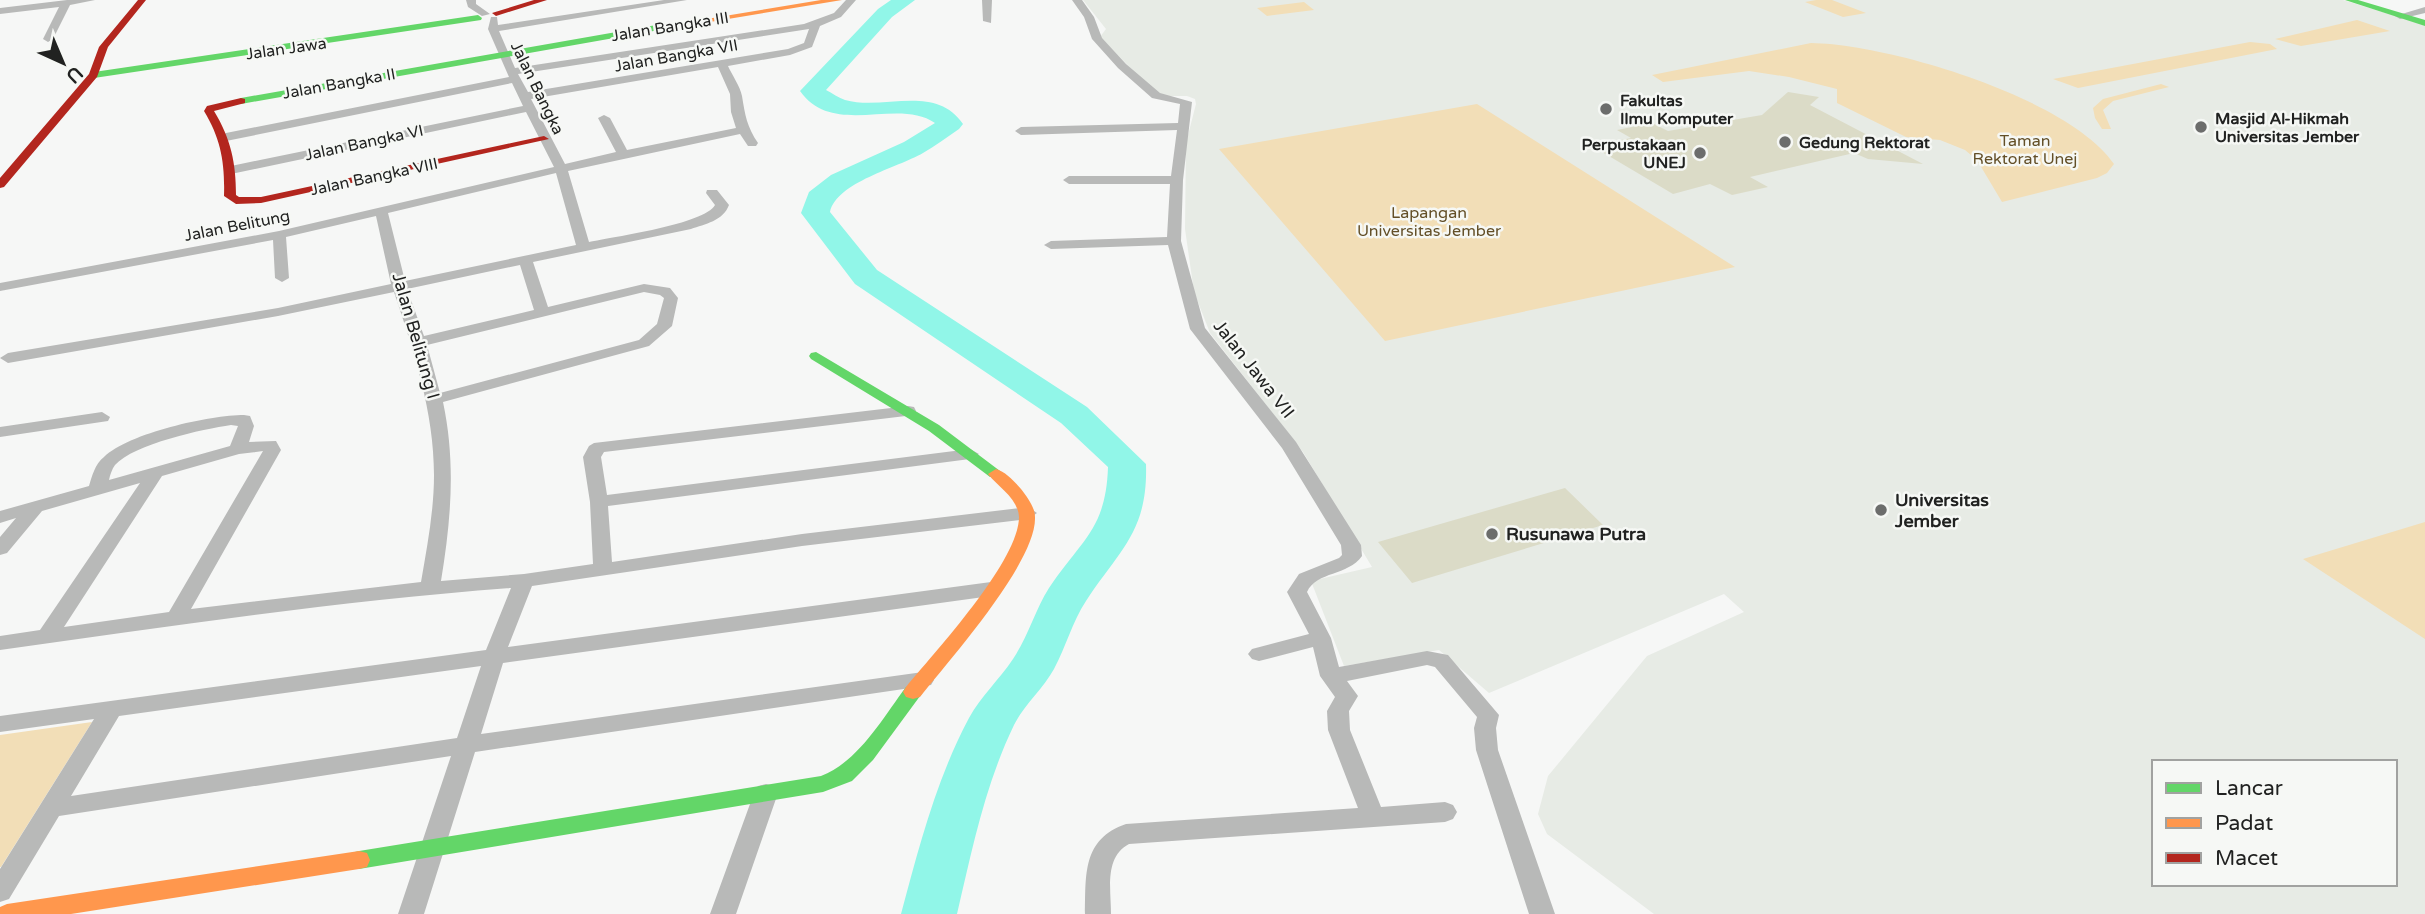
<svg xmlns="http://www.w3.org/2000/svg" width="2425" height="914" viewBox="0 0 2425 914" font-family="'Varela Round',sans-serif">
<style>
.built{fill:#e7ebe5;fill-rule:evenodd}
.green{fill:#f2deb7}
.lines{fill:none;stroke-linecap:round;stroke-linejoin:round}
.river{fill:#91f6e8;fill-rule:evenodd}
.building{fill:#dbdbc7}
.street{fill:#b8b9b8;fill-rule:evenodd}
.fast{fill:#63d668;fill-rule:evenodd}
.slow{fill:#ff974d;fill-rule:evenodd}
.jam{fill:#b3261e;fill-rule:evenodd}
.poi-dot{fill:#6c6d6c;stroke:#f6f8f5;stroke-width:2.5}
.labels{text-anchor:middle;stroke-width:5;stroke-linejoin:round;paint-order:stroke}
.far-street-label{font-size:16px;fill:#212221;stroke:#f6f8f5}
.far-poi-label{font-size:16px;font-weight:bold;fill:#212221;stroke:#f6f8f5;text-anchor:start}
.far-park-label{font-size:16px;fill:#634f27;stroke:#f6f8f5}
.street-label{font-size:18px;fill:#212221;stroke:#f6f8f5}
.poi-label{font-size:18px;font-weight:bold;fill:#212221;stroke:#f6f8f5;text-anchor:start}
</style>
<rect width="100%" height="100%" fill="#f6f7f6"/>
<path class="built" d="M1083 0H2343L2425 25V914H1654L1547 834 1538 814 1548 776 1647 656 1744 612 1724 594 1489 693 1439 650 1344 666 1311 581 1372 567 1303 452 1210 333 1194 292 1185 229 1186 143 1196 104 1195 99 1187 96H1158L1100 37 1106 29ZM2154 762H2395V884H2154Z"/>
<path class="green" d="M1816 0H1832L1866 13 1843 17 1805 2Z
M1304 2 1314 10 1267 16 1257 8Z
M2357 20 2390 31 2301 46 2275 39Z
M2250 42 2270 44 2277 49 2078 88 2053 79Z
M1811 43C1889 44 2069 98 2114 164L2107 173 2097 178 2002 202 1977 160 1965 150 1940 140 1906 137 1837 103V89L1789 77 1749 71 1663 82 1652 75Z
M2161 84 2169 87 2113 101 2103 110 2111 129H2102L2095 118 2093 108 2103 99Z
M1477 104 1735 267 1385 341 1219 149Z
M2425 522V639L2303 559Z
M92 722 1 867H0V735Z"/>
<g class="lines">
<path class="river" d="M891 0H915L892 17 826 90C832 93 839 98 845 100 884 111 935 83 963 124L959 129C947 137 935 146 923 153 897 168 837 182 830 212L877 270 1087 407 1146 464C1148 532 1120 549 1086 601 1072 622 1066 647 1054 669 1043 689 1024 705 1014 725 985 785 972 850 957 914H901C919 847 936 780 969 718 981 696 999 680 1013 659 1028 637 1035 610 1049 588 1081 540 1106 530 1108 467L1061 423 855 284 801 213 809 192 831 175 904 142 935 123C898 97 833 138 800 91L878 9Z"/>
</g>
<path class="building" d="M1788 92 1819 97 1810 105 1923 164 1868 159 1854 153 1750 177 1768 187 1732 195 1710 184 1673 194 1592 146 1631 138 1617 130 1652 123 1668 131 1762 115Z
M1565 488 1603 525 1412 583 1378 542Z"/>
<g class="lines">
<path class="street" d="M67 0H95L70 5 53 39 48 42 43 39 59 7 0 14V8Z
M466 0H476V4L490 14 482 16 468 7Z
M664 0H687L499 31 515 68 804 24 834 13 846 0H856L841 17 820 26 812 47 790 55 728 66C732 75 740 86 742 96 745 115 747 127 758 143L756 146H748L740 134 568 171 589 242C613 237 705 224 715 205L706 193 707 190H717L729 205C723 221 705 224 691 229L533 262 548 307 644 284 670 288 678 298 672 326 649 346 443 402C456 463 451 520 441 581L524 574 593 564 590 502 583 457 589 446 594 443 908 406 914 407 916 411 914 415 604 452 601 457 607 495 970 449 979 454 970 459 608 506 612 562 802 534 1028 507 1037 513 1028 519 802 546 532 586 508 647 991 582 998 584 1001 589 998 594 991 596 503 663 481 734 923 672 931 675 934 680 931 685 475 752 424 914H398L451 756 59 816 9 899 0 902V869L94 719 0 732V716L486 650 511 588C340 601 170 626 0 650V636L40 630 140 483 42 511 7 553 0 555V537L16 518 0 523V511L89 486C92 476 95 464 104 457 129 433 210 415 244 415L250 416 254 426 249 442 276 441 281 450 191 609 421 582C427 547 434 511 434 475 434 412 414 352 394 292L278 316 8 363 0 358 8 353 278 308 391 284 376 216 286 237 289 278 282 282 275 278 273 240 0 291V283L279 231 554 167 526 112 231 174 225 170 231 166 523 106 512 83 226 141 220 137 226 133 509 77 488 29 491 17H497L498 25ZM809 29 804 43 788 49 528 92 518 74ZM718 67 730 94 731 112 736 128 627 150 610 118 604 115 598 118 616 152 565 164 531 99ZM556 173 576 245 405 281 388 213ZM520 265 534 310 424 336 407 289ZM644 292 660 295 664 298 657 324 639 340 440 393 427 345ZM231 425 238 426 230 446 109 480C110 475 112 469 115 465 134 444 203 429 231 425ZM263 451 169 612 64 627 162 476 239 454ZM481 666 457 738 71 796 119 716Z
M982 0H992L991 23 983 21Z
M1072 0H1082L1094 17 1102 38 1126 64 1160 93 1192 102 1183 180 1181 241 1205 328 1296 442 1361 545 1362 556C1348 576 1317 571 1307 592L1331 638 1339 667 1427 651 1448 655 1499 715 1496 728 1498 750 1555 914H1529L1476 750 1474 728 1477 717 1435 667 1427 665 1347 681 1358 696 1349 711 1350 730 1381 807 1445 802 1453 805 1457 812 1453 819 1445 822 1129 844C1104 857 1111 890 1111 914H1085C1086 875 1082 839 1126 824L1358 808 1328 730 1327 711 1335 697 1320 676 1313 647 1259 661 1252 659 1248 654 1252 649 1309 634 1287 592 1299 574 1339 558 1342 555 1341 545 1282 448 1190 329 1168 245 1051 249 1044 245 1051 241 1167 237 1170 184H1069L1063 180 1069 176H1171L1177 130 1021 135 1015 131 1021 127 1178 123 1180 104 1152 98 1118 68 1092 39 1084 17Z
M2425 7V13L2400 19 2395 16Z
M102 412 110 417 108 421 0 437V427Z
M766 784 774 786 778 793 736 914H710L754 793 758 786Z"/>
<path class="fast" d="M2345 0H2358L2425 20V26Z
M478 15 482 18 481 20 94 78 89 75 94 72Z
M662 24 666 27 665 29 241 104 236 101 241 98Z
M816 352 939 425 1004 474 1002 477H990L929 431 811 359 809 356 811 353Z
M913 685 920 687 923 692 873 760 852 781 823 792 359 869 351 867 348 860 351 853 359 851 821 776C859 761 882 719 906 687Z"/>
<path class="slow" d="M821 0H842L662 30 658 27Z
M996 469C1006 472 1014 481 1021 489 1027 497 1035 507 1035 517 1037 562 949 660 920 697L913 699 906 697 903 692 906 687C935 652 1019 561 1019 517 1018 498 998 487 988 474Z
M359 851 367 853 370 860 367 867 359 869 71 914H0V907L7 904Z"/>
<path class="jam" d="M138 0H146L108 47 97 77 4 187 0 188V178L89 74 99 47Z
M534 0H547L496 16 492 13Z
M241 98 245 99V103L214 111C231 139 236 163 236 195L239 197H261L544 136 549 139 261 203 236 204 224 196C225 163 221 139 204 111L207 106Z"/>
</g>
<g class="poi-dot">
<circle cx="1606" cy="109" r="7"/>
<circle cx="2201" cy="127" r="7"/>
<circle cx="1785" cy="142" r="7"/>
<circle cx="1700" cy="153" r="7"/>
<circle cx="1881" cy="510" r="7"/>
<circle cx="1492" cy="534" r="7"/>
</g>
<g class="labels">
<g class="far-street-label">
<text transform="translate(670 26) rotate(-9)" y="6">Jalan Bangka III</text>
<text transform="translate(286 48) rotate(-8)" y="6">Jalan Jawa</text>
<text transform="translate(676 55) rotate(-10)" y="6">Jalan Bangka VII</text>
<text transform="translate(339 83) rotate(-10)" y="6">Jalan Bangka II</text>
<text transform="translate(538 88) rotate(64)" y="6">Jalan Bangka</text>
<text transform="translate(364 142) rotate(-12)" y="6">Jalan Bangka VI</text>
<text transform="translate(374 176) rotate(-12)" y="6">Jalan Bangka VIII</text>
<text transform="translate(237 225) rotate(-11)" y="6">Jalan Belitung</text>
</g>
<g class="far-poi-label">
<text x="1620" y="106">Fakultas<tspan x="1620" dy="18">Ilmu Komputer</tspan></text>
<text x="2215" y="124">Masjid Al-Hikmah<tspan x="2215" dy="18">Universitas Jember</tspan></text>
<text x="1799" y="148">Gedung Rektorat</text>
<text x="1686" y="150" text-anchor="end">Perpustakaan<tspan x="1686" dy="18">UNEJ</tspan></text>
</g>
<g class="far-park-label">
<text x="2025" y="146">Taman<tspan x="2025" dy="18">Rektorat Unej</tspan></text>
<text x="1429" y="218">Lapangan<tspan x="1429" dy="18">Universitas Jember</tspan></text>
</g>
<g class="street-label">
<text transform="translate(416 336) rotate(74)" y="6">Jalan Belitung I</text>
<text transform="translate(1254 369) rotate(52)" y="6">Jalan Jawa VII</text>
</g>
<g class="poi-label">
<text x="1895" y="506">Universitas<tspan x="1895" dy="21">Jember</tspan></text>
<text x="1506" y="540">Rusunawa Putra</text>
</g>
</g>
<rect x="2152" y="760" width="245" height="126" fill="#f6f8f5" stroke="#a1a2a0" stroke-width="2"/>
<rect x="2166" y="783" width="35" height="10" fill="#63d668" stroke="#a1a2a0" stroke-width="2"/>
<text x="2215" y="795" font-size="21" fill="#212221">Lancar</text>
<rect x="2166" y="818" width="35" height="10" fill="#ff974d" stroke="#a1a2a0" stroke-width="2"/>
<text x="2215" y="830" font-size="21" fill="#212221">Padat</text>
<rect x="2166" y="853" width="35" height="10" fill="#b3261e" stroke="#a1a2a0" stroke-width="2"/>
<text x="2215" y="865" font-size="21" fill="#212221">Macet</text>
<g transform="translate(63 63) rotate(136)" stroke="#f6f8f5" stroke-width="5" paint-order="stroke">
<path d="M0-5L12 26L0 18L-12 26Z" fill="#212221"/>
<text y="-10" font-size="19" font-weight="bold" text-anchor="middle" fill="#212221">U</text>
</g>
</svg>
